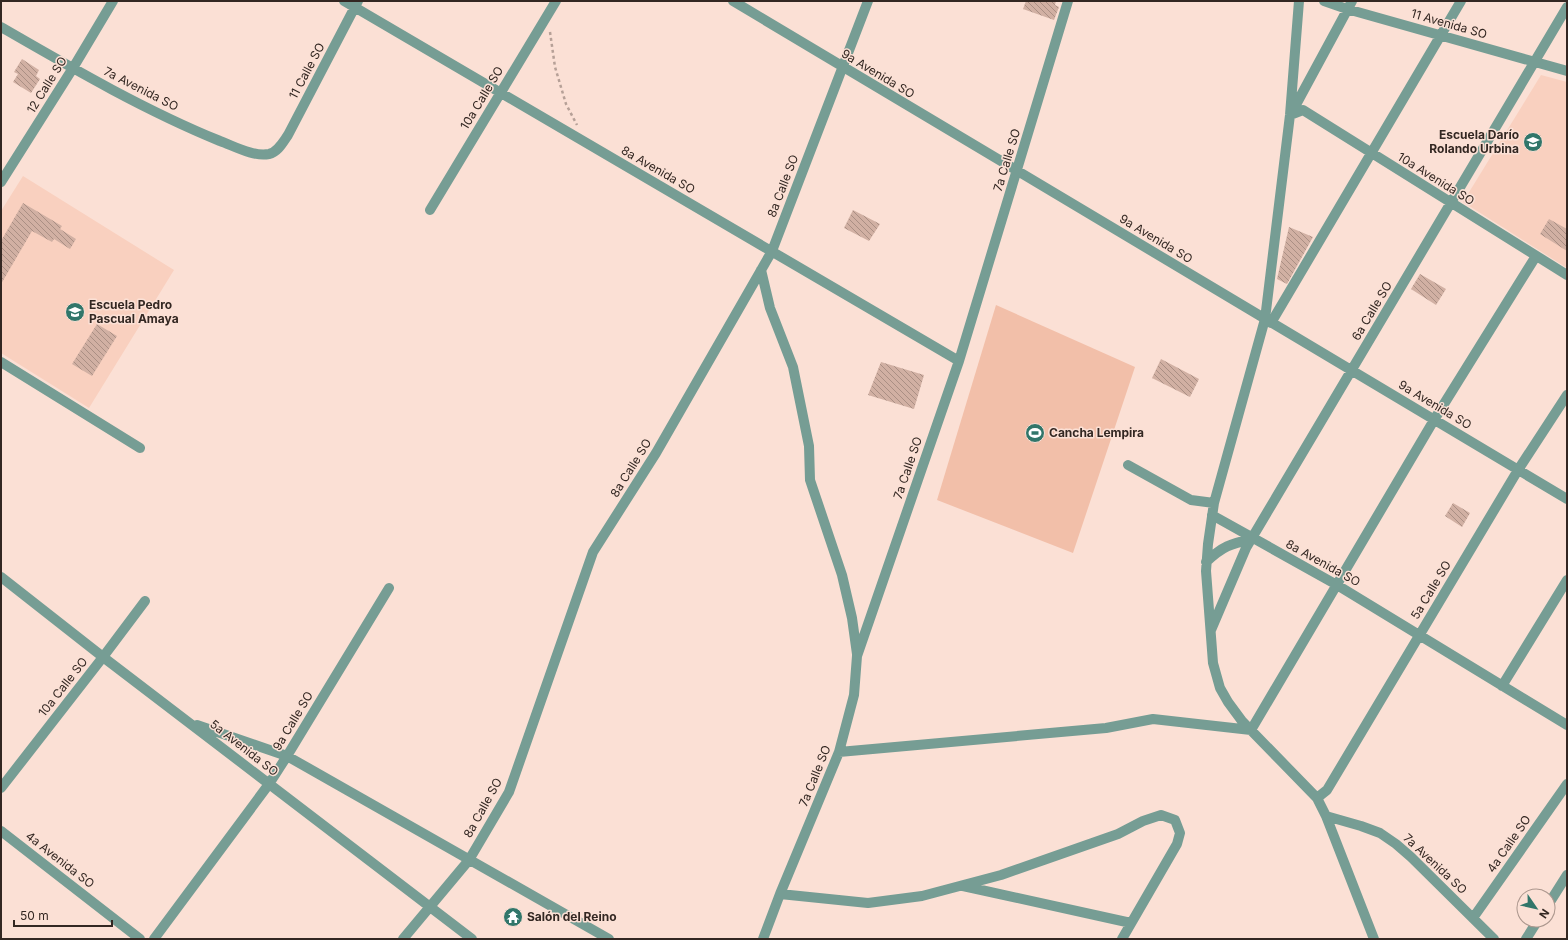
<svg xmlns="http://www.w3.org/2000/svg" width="1568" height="940" viewBox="0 0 1568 940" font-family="Inter,sans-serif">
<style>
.built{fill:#f9d0bf}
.pitch{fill:#f2bfa9}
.building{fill:url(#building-back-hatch)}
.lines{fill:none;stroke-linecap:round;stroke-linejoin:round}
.path{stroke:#b6a097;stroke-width:2.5;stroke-dasharray:3 3;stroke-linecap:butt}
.minor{stroke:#769d94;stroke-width:10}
.labels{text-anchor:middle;stroke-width:3;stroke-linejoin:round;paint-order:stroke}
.street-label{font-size:12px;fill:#332722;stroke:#fbe0d5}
.poi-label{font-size:12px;font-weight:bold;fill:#332722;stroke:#fbe0d5;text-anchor:start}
</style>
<defs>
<pattern id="building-back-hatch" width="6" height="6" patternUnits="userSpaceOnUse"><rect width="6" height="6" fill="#d1b0a3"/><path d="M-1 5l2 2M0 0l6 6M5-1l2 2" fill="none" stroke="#aa8f84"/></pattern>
</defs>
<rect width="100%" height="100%" fill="#fbe0d5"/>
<path class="built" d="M1541 75 1567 82V268L1463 202Z
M23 176 174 270 89 408 1 353V211Z"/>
<path class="pitch" d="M996 305 1135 367 1073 553 937 500Z"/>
<path class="building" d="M1026 1H1056L1055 5 1059 7 1054 20 1023 9Z
M22 59 39 70 36 76 40 79 31 93 13 82 18 74 14 72Z
M23 203 62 226 60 229 76 239 70 249 54 239 52 242 32 231 1 284V241Z
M853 210 880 224 869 241 844 228Z
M1549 219 1567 229V251L1540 234Z
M1289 227 1313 237 1287 284 1277 279Z
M1420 274 1446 289 1436 305 1411 289Z
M97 324 117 336 92 376 72 364Z
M1161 359 1199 379 1190 397 1152 378Z
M881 362 924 375 914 409 868 395Z
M1453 503 1470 513 1462 527 1445 516Z"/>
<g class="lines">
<path class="path" d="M550 32 555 67 566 104 577 125"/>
<path class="minor" d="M344 1 959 361
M733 1 1567 499
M1299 1 1290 115 1265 319 1214 503 1208 544 1206 571 1213 663 1220 688 1228 702 1242 721 1317 798 1326 816 1374 939
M1324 1 1347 9 1567 71
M1 27C72 68 144 110 220 141 234 146 253 157 269 154 278 152 283 142 288 135L358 1
M1292 112 1352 1
M1290 115 1303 110 1567 275
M1 182 73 68 113 1
M430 210 556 1
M761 270 770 308 793 367 809 446 810 480 842 575 852 618 857 654
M1271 323 1461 1
M1 362 140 448
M1128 465 1191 500 1214 503
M1212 515 1337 585 1567 725
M1206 562C1223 546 1230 544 1252 539
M1 577 103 657 472 939
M1211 630 1246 548 1567 7
M1502 686 1567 580
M197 725 287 756 609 939
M839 752 1106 728 1153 719 1251 730 1434 420 1536 256
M1 788 103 657 145 601
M1317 798 1327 790 1518 470 1567 395
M1326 816 1361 826 1380 833 1396 844 1411 857 1494 939
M1 831 140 939
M963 886 1131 923
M780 894 868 903 922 896 1001 875 1118 834 1143 821 1161 815 1175 820 1180 833 1177 844 1122 939
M1548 905 1567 875
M1473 918 1567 784
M154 939 269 784 287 756 389 588
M403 939 469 860 509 792 593 552 656 453 772 251 868 1
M763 939 780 894 839 752 854 695 857 656 959 361 1068 1
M1526 939 1538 920"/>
</g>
<defs>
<symbol id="school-disc" viewBox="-11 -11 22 22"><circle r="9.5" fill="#31766a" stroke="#fbe0d5"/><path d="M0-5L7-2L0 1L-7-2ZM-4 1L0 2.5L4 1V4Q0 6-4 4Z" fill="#fff"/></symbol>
<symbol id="stadium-disc" viewBox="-11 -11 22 22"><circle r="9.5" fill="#31766a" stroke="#fbe0d5"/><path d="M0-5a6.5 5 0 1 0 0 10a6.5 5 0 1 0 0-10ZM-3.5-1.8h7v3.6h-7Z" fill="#fff"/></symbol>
<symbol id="temple-disc" viewBox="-11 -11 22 22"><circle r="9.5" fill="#31766a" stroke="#fbe0d5"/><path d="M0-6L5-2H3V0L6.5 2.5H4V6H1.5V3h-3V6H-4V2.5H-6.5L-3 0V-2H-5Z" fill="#fff"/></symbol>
</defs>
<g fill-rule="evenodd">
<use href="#school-disc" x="1522" y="131" width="22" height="22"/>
<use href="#school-disc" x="64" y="301" width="22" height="22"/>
<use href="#stadium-disc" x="1024" y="422" width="22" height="22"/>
<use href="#temple-disc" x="502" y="906" width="22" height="22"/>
</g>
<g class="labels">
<g class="street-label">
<text transform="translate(1449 24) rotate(16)" y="4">11 Avenida SO</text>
<text transform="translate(307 71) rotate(-62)" y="4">11 Calle SO</text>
<text transform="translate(878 74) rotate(31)" y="4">9a Avenida SO</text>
<text transform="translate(47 85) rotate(-58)" y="4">12 Calle SO</text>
<text transform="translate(141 89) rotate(27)" y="4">7a Avenida SO</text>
<text transform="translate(482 98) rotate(-59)" y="4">10a Calle SO</text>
<text transform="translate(1007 160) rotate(-73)" y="4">7a Calle SO</text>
<text transform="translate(658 170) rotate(30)" y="4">8a Avenida SO</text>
<text transform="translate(1436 179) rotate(32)" y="4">10a Avenida SO</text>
<text transform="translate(783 186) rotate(-69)" y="4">8a Calle SO</text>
<text transform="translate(1156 239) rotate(31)" y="4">9a Avenida SO</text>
<text transform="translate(1372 311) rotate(-59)" y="4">6a Calle SO</text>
<text transform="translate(1435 405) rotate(31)" y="4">9a Avenida SO</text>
<text transform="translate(631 468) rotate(-58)" y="4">8a Calle SO</text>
<text transform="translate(908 468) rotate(-71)" y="4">7a Calle SO</text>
<text transform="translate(1323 563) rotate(29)" y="4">8a Avenida SO</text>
<text transform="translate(1431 590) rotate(-59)" y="4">5a Calle SO</text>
<text transform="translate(63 687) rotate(-52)" y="4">10a Calle SO</text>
<text transform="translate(293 721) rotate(-59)" y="4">9a Calle SO</text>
<text transform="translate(244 748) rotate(38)" y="4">5a Avenida SO</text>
<text transform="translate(815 776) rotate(-68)" y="4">7a Calle SO</text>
<text transform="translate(483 808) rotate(-61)" y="4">8a Calle SO</text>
<text transform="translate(1509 844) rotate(-55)" y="4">4a Calle SO</text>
<text transform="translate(60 860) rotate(38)" y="4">4a Avenida SO</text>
<text transform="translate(1435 864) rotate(43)" y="4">7a Avenida SO</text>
</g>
<g class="poi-label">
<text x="1519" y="139" text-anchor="end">Escuela Darío<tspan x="1519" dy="14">Rolando Urbina</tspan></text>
<text x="89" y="309">Escuela Pedro<tspan x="89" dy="14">Pascual Amaya</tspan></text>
<text x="1049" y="437">Cancha Lempira</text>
<text x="527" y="921">Salón del Reino</text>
</g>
</g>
<rect width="1568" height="940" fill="none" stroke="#332722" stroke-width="4"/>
<g transform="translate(1536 908) rotate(124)"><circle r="19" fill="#fbe0d5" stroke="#ab968d"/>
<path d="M0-3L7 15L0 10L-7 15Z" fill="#31766a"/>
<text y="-6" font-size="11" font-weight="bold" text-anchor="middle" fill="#332722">N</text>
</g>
<path d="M14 920v6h98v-6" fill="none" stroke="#332722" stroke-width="2"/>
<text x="20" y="920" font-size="12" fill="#332722" stroke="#fbe0d5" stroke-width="3" paint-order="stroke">50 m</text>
</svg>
